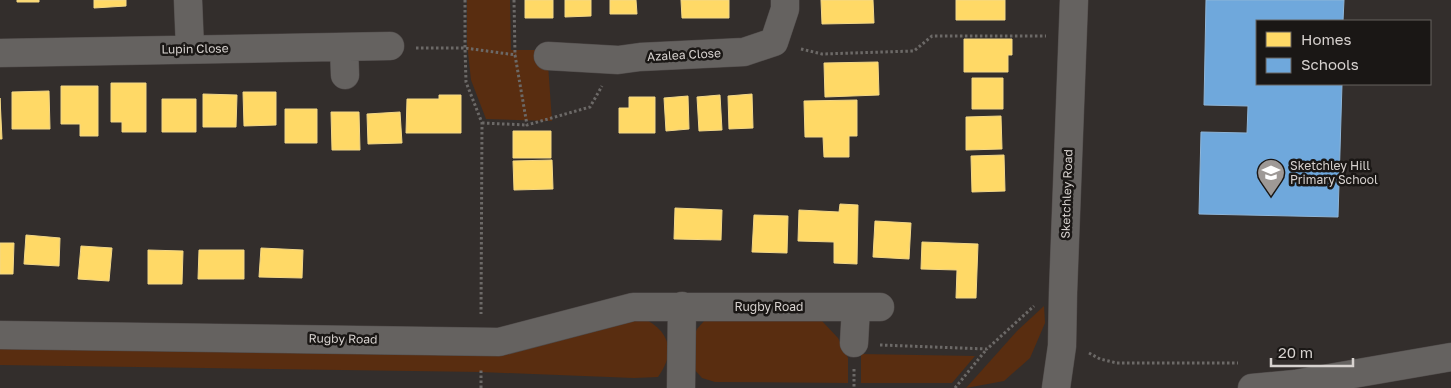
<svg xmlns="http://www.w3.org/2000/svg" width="1451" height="388" viewBox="0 0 1451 388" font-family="'Golos Text',sans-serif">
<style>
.green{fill:#592d10}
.homes{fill:#ffd966;stroke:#f3d786}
.schools{fill:#6fa8dc;stroke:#8eb5d8}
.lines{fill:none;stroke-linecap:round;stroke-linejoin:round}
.street-casing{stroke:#504b4a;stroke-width:29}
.secondary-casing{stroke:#504b4a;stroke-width:29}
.path{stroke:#6c6967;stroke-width:3;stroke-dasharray:2.5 2.5;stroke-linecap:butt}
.street{stroke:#656260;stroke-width:28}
.secondary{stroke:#656260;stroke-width:28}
.labels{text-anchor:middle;stroke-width:5;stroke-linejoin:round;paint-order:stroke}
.street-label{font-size:12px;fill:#d7d2cf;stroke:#1a1715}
.poi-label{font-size:12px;fill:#d7d2cf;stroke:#1a1715;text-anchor:start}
</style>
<rect width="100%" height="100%" fill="#332e2c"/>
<path class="green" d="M467 0H510L511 50H547L552 121 486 119 471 80 467 43Z
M1044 306 1045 323 1030 358 1004 381 966 388 1017 331Z
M641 317C669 330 677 351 658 377L634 378 481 372 0 365V340L481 345Z
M705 320 822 321 838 338 848 358V383L715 382 702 378 694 369 690 345 697 329Z
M861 354 975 356 952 383H861Z"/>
<path class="homes" d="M17 0H39V2H17Z
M94 0H126V6L94 8Z
M525 0H553V18H525Z
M565 0H591V16L565 17Z
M610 0H636L637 14H610Z
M681 0H729V18H682Z
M821 0H873L874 23 822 24Z
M956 0H1005V20H956Z
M964 39H1012V55H1008V72H964Z
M878 62 879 95 825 97 824 63Z
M972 78H1003V109H972Z
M111 83H146V132H122V122H111Z
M61 86H98V136H80V124H61Z
M49 91 50 129H12V92Z
M243 92H276V125L244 126Z
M203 94 237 95 236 127H203Z
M752 94 753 128 729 129 728 96Z
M439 95H461V133H406L407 99H439Z
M720 95 722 130 699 131 697 97Z
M688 96 689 129 666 131 664 98Z
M629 97H655V133H619V108H629Z
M0 98 2 139H0Z
M162 99H196V132H162Z
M857 100V136H849V157H824L823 137H805L804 101Z
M285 109H317V143H285Z
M331 112H359L360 150H332Z
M400 112 402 143 368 144 367 114Z
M1001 116 1002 149 966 150V117Z
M513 131H551V158H513Z
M1004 155 1005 191 972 192 971 156Z
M552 160 553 189 514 190 513 161Z
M840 204 858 205 857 264 834 263V242L798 241 799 210 839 212Z
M675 208 722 210 721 240 674 239Z
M754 215 788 216 787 253 752 252Z
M875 221 911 223 909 259 873 257Z
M26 235 60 238 59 266 24 264Z
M922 242 978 244 976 298H956L957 270 921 269Z
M0 243H14L13 274H0Z
M81 246 112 248 109 281 78 279Z
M261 248 303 250 302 278 259 277Z
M148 250 183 251 182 284H148Z
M199 250H244V279H198Z"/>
<path class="schools" d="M1206 0H1344L1343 21H1257V84H1342L1338 217 1199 214 1201 132 1247 133 1248 106 1204 105Z"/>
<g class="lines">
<defs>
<path id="street" d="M188 0 190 49
M344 47 345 75
M0 53 390 46
M548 56 618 60 640 57 744 52 774 42 785 9V0
M0 335 499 342 633 307H880
M854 343 856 307
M681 388 682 306
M1056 388 1062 346 1063 293 1074 0"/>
<path id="secondary" d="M1252 388 1295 384 1451 357"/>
</defs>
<use href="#street" class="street-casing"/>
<use href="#secondary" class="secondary-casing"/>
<path class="path" d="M465 0V48L466 82 482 123 481 314
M514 0 515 55 527 125 590 107 602 86
M416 48H465L516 55
M801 49 822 54 914 51 932 36H1046
M482 123 527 125
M880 345 987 349 1034 306
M1089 353 1100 359 1117 363H1238
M854 369V388
M481 388V368
M955 388 986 350"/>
<use href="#street" class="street"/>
<use href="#secondary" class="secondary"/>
</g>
<defs>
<symbol id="school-pin" viewBox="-11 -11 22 30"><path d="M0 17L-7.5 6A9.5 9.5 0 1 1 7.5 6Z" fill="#9e9996" stroke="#1a1715"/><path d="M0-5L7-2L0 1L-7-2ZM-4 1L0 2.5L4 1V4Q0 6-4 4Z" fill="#fff"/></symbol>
</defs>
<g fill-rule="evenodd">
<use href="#school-pin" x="1255" y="157" width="32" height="43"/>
</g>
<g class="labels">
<g class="street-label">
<text transform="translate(195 49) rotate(-1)" y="4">Lupin Close</text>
<text transform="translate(684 55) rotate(-3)" y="4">Azalea Close</text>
<text transform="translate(1067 194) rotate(-88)" y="4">Sketchley Road</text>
<text x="769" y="311">Rugby Road</text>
<text transform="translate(343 339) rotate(1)" y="4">Rugby Road</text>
</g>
<g class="poi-label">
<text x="1290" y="170">Sketchley Hill<tspan x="1290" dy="14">Primary School</tspan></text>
</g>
</g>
<rect x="1256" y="20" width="175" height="65" fill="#1a1715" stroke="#66625f"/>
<rect x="1266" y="32" width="25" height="15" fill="#ffd966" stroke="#66625f"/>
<text x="1301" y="45" font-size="15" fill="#d7d2cf">Homes</text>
<rect x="1266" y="58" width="25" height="15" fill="#6fa8dc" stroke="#66625f"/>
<text x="1301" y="70" font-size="15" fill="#d7d2cf">Schools</text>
<path d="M1271 358v8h82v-8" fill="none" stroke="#d7d2cf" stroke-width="2.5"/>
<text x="1278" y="358" font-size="15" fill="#d7d2cf" stroke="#1a1715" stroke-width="4" paint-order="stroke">20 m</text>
</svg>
